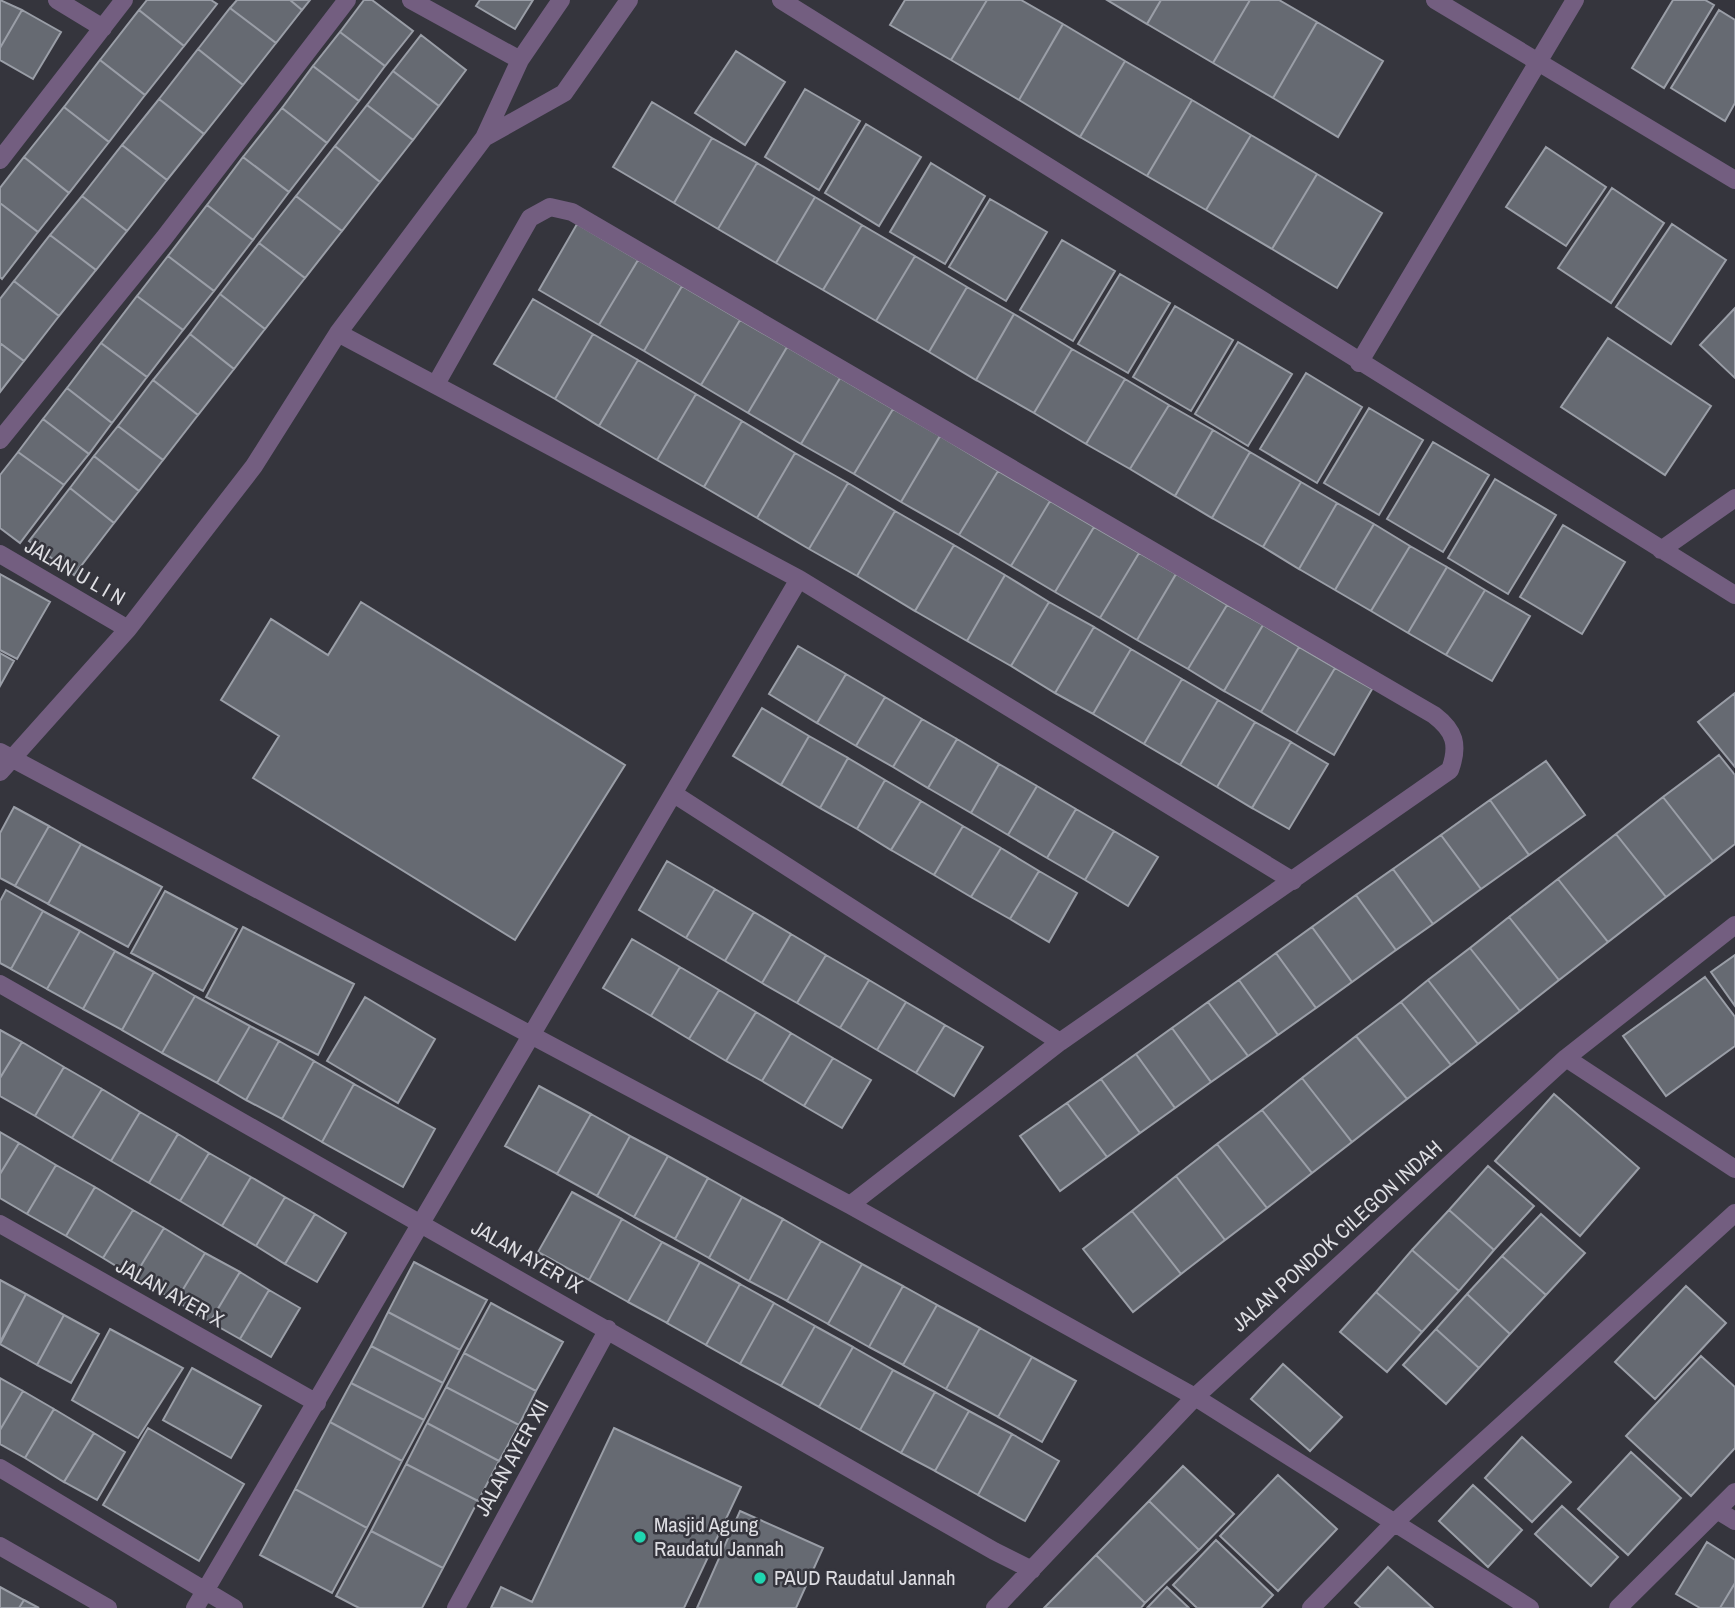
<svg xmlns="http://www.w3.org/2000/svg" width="1735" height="1608" viewBox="0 0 1735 1608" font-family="'Archivo Narrow',sans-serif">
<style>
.building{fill:#666a72;stroke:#9a9ea7;stroke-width:2}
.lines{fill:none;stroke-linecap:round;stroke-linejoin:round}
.minor{stroke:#735e80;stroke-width:18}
.poi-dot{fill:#1fd5b0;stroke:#35353d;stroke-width:2.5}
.labels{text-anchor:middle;stroke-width:5;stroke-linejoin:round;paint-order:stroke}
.street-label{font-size:21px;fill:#dedee3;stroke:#35353d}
.poi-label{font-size:21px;fill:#dedee3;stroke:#35353d;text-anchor:start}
</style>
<rect width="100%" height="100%" fill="#35353d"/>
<path class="building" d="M0 0 22 10 0 48Z
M147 0H211L217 4 184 46 139 10Z
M237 0H290L302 10 276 43 230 8Z
M290 0H310L302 10Z
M364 0H372L413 31 385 66 340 32Z
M480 0H533L515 29 476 6Z
M905 0H987L951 60 890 25Z
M987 0H1021L1063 24 1019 100 951 60Z
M1107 0H1161L1147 24Z
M1161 0H1250L1213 63 1147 24Z
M1250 0H1279L1317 22 1273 98 1213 63Z
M1673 0H1705L1714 5 1664 88 1632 68Z
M230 8 276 43 243 85 198 49Z
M22 10 61 32 33 79 0 60V48Z
M139 10 184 46 145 95 100 60Z
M1719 10 1735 20V103L1725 121 1671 88Z
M1317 22 1383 61 1338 137 1273 98Z
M1063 24 1125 61 1080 137 1019 100Z
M340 32 385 66 359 101 313 66Z
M421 35 466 70 439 106 393 71Z
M198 49 243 85 204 134 159 99Z
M736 51 785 82 745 145 695 113Z
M100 60 145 95 109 142 64 107Z
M1125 61 1192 100 1147 176 1080 137Z
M313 66 359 101 327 143 282 108Z
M393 71 439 106 413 140 367 105Z
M805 89 860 121 819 190 765 157Z
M159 99 204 134 167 180 122 145Z
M1192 100 1251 135 1206 210 1147 176Z
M652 102 712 138 674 203 613 167Z
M367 105 413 140 380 182 335 146Z
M64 107 109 142 69 193 24 157Z
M282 108 327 143 289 192 243 157Z
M866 124 921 157 879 226 825 193Z
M1251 135 1317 174 1272 249 1206 210Z
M712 138 757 163 718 229 674 203Z
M122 145 167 180 127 231 82 196Z
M335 146 380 182 342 231 296 196Z
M1546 147 1606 187 1566 246 1506 207Z
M24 157 69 193 38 232 0 203V188Z
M243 157 289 192 253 240 207 205Z
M757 163 815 197 776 263 718 229Z
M931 163 985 196 945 264 890 232Z
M1317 174 1382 213 1337 288 1272 249Z
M1612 188 1664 223 1611 303 1558 268Z
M82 196 127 231 96 270 50 235Z
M296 196 342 231 305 278 259 243Z
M815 197 862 225 823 290 776 263Z
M990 199 1047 232 1006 301 949 267Z
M0 203 38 232 2 279 0 277Z
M207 205 253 240 214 291 168 256Z
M577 224 638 260 599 325 539 290Z
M1672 224 1726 260 1671 344 1616 307Z
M862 225 915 256 876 321 823 290Z
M50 235 96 270 59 316 14 281Z
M1062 240 1115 271 1073 341 1020 310Z
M259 243 305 278 265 329 220 294Z
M168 256 214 291 183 330 137 296Z
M915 256 967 287 929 352 876 321Z
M638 260 682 286 644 351 599 325Z
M1120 274 1170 303 1128 373 1078 344Z
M14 281 59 316 24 361 0 343V299Z
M682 286 740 320 701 385 644 351Z
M967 287 1014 314 976 380 929 352Z
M220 294 265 329 234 369 190 334Z
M137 296 183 330 147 377 101 343Z
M533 299 593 334 555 399 494 364Z
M1175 306 1233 340 1191 411 1133 377Z
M1735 308V378L1700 345Z
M1014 314 1072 349 1034 413 976 380Z
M740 320 787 347 748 413 701 385Z
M190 334 234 369 198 415 153 380Z
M593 334 638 360 599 426 555 399Z
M1608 338 1711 406 1665 475 1561 407Z
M1238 342 1292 374 1248 446 1195 414Z
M0 343 24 361 0 392Z
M101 343 147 377 112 423 67 388Z
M787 347 840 378 801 444 748 413Z
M1072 349 1125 379 1086 444 1034 413Z
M638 360 696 394 657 460 599 426Z
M1306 373 1362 407 1317 483 1260 449Z
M840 378 893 409 854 474 801 444Z
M1125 379 1169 405 1130 469 1086 444Z
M153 380 198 415 163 460 118 426Z
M67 388 112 423 89 454 43 419Z
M696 394 742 421 704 487 657 460Z
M1169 405 1213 430 1175 496 1130 469Z
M1369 408 1423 440 1379 515 1324 483Z
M893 409 940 436 901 502 854 474Z
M43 419 89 454 64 485 18 452Z
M742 421 795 453 757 518 704 487Z
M118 426 163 460 139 491 94 456Z
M1213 430 1250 452 1212 518 1175 496Z
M940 436 998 471 959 535 901 502Z
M1433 442 1489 475 1443 552 1387 519Z
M18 452 64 485 20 543 0 528V475Z
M1250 452 1301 482 1263 547 1212 518Z
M795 453 848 483 809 549 757 518Z
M94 456 139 491 114 523 70 488Z
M998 471 1050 501 1011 566 959 535Z
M1495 479 1556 515 1508 594 1448 558Z
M1301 482 1337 503 1299 569 1263 547Z
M848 483 895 511 857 576 809 549Z
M70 488 114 523 74 575 29 541Z
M1050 501 1094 527 1055 592 1011 566Z
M1337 503 1374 524 1335 590 1299 569Z
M895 511 954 545 915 611 857 576Z
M1374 524 1410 546 1371 611 1335 590Z
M1563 525 1625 562 1582 634 1520 597Z
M1094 527 1139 553 1100 618 1055 592Z
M954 545 1005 575 967 641 915 611Z
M1410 546 1447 567 1408 633 1371 611Z
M1139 553 1176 574 1137 640 1100 618Z
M1447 567 1485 590 1446 655 1408 633Z
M0 574 50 602 17 659 0 650Z
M1176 574 1227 605 1188 669 1137 640Z
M1005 575 1049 602 1011 666 967 641Z
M1485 590 1530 616 1492 681 1446 655Z
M361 602 625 765 515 940 253 778 279 736 221 700 271 619 328 655Z
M1049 602 1094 627 1055 693 1011 666Z
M1227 605 1263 625 1224 691 1188 669Z
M1263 625 1299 647 1261 712 1224 691Z
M1094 627 1131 649 1093 714 1055 693Z
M798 646 846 674 817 723 769 694Z
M1299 647 1335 668 1296 733 1261 712Z
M1131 649 1182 679 1144 744 1093 714Z
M0 653 14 661 0 686Z
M1335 668 1372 689 1334 755 1296 733Z
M846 674 885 697 856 746 817 723Z
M1182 679 1218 700 1180 765 1144 744Z
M1735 693V767L1698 722Z
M885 697 922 719 893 767 856 746Z
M1218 700 1255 722 1217 787 1180 765Z
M762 708 809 736 781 785 733 756Z
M922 719 957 739 928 788 893 767Z
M1255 722 1291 742 1252 808 1217 787Z
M809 736 848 758 820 808 781 785Z
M957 739 999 764 971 813 928 788Z
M1291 742 1328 764 1289 829 1252 808Z
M1719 755 1735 775V844L1713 861 1663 797Z
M848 758 885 780 857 829 820 808Z
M1546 761 1585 815 1529 855 1490 800Z
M999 764 1037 786 1008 835 971 813Z
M885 780 921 801 891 850 857 829Z
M1037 786 1076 809 1047 858 1008 835Z
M1663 797 1713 861 1666 897 1616 834Z
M1490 800 1529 855 1481 889 1441 835Z
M921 801 963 826 934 875 891 850Z
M14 807 49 826 15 886 0 878V833Z
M1076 809 1114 831 1085 880 1047 858Z
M49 826 81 844 48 904 15 886Z
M963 826 1001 848 971 897 934 875Z
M1114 831 1158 857 1128 906 1085 880Z
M1616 834 1666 897 1608 942 1558 879Z
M1441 835 1481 889 1433 924 1393 869Z
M81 844 162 887 128 947 48 904Z
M1001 848 1039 871 1010 919 971 897Z
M667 861 715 889 686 938 639 910Z
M1393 869 1433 924 1396 950 1356 895Z
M1039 871 1077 893 1049 942 1010 919Z
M1558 879 1608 942 1559 980 1509 917Z
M715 889 754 912 725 961 686 938Z
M6 890 43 911 11 969 0 963V901Z
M165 891 237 929 203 991 131 953Z
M1356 895 1396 950 1352 982 1312 927Z
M43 911 80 931 47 989 11 969Z
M754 912 791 934 762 983 725 961Z
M1509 917 1559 980 1520 1011 1470 948Z
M243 927 354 984 318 1055 206 997Z
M1312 927 1352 982 1316 1008 1276 953Z
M80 931 115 951 83 1009 47 989Z
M791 934 826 955 797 1003 762 983Z
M632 939 680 967 651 1016 603 988Z
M1470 948 1520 1011 1478 1044 1428 980Z
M115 951 154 972 122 1030 83 1009Z
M1276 953 1316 1008 1278 1035 1239 980Z
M826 955 869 980 840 1028 797 1003Z
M1735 955V1006L1711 972Z
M680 967 719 990 689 1039 651 1016Z
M154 972 195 996 162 1053 122 1030Z
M1705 977 1735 1017V1046L1666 1096 1623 1036Z
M869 980 906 1002 877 1050 840 1028Z
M1239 980 1278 1035 1248 1056 1208 1002Z
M1428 980 1478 1044 1451 1065 1401 1002Z
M719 990 756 1012 726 1061 689 1039Z
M195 996 250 1026 217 1083 162 1053Z
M365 997 435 1039 398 1103 327 1061Z
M906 1002 945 1025 916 1073 877 1050Z
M1208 1002 1248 1056 1211 1082 1172 1028Z
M1401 1002 1451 1065 1407 1099 1356 1036Z
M756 1012 791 1033 762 1081 726 1061Z
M945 1025 983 1047 954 1096 916 1073Z
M250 1026 279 1041 246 1100 217 1083Z
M1172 1028 1211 1082 1175 1108 1136 1054Z
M0 1030 22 1042 0 1078Z
M791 1033 833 1058 804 1106 762 1081Z
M1356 1036 1407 1099 1352 1142 1302 1078Z
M279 1041 314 1061 282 1119 246 1100Z
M22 1042 64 1067 35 1116 0 1096V1078Z
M1136 1054 1175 1108 1140 1133 1101 1079Z
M833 1058 871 1080 842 1128 804 1106Z
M314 1061 354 1084 322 1142 282 1119Z
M64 1067 102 1089 72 1138 35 1116Z
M1302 1078 1352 1142 1312 1173 1262 1110Z
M1101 1079 1140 1133 1107 1157 1067 1103Z
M354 1084 435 1129 403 1187 322 1142Z
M539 1086 591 1114 557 1174 505 1146Z
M102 1089 140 1112 111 1161 72 1138Z
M1554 1094 1639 1168 1580 1236 1495 1161Z
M1067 1103 1107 1157 1060 1191 1020 1136Z
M1262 1110 1312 1173 1267 1208 1217 1144Z
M140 1112 178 1134 149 1183 111 1161Z
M591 1114 630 1136 597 1196 557 1174Z
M0 1132 19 1143 0 1174Z
M178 1134 209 1153 180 1201 149 1183Z
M630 1136 668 1156 634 1217 597 1196Z
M19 1143 56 1165 27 1214 0 1198V1174Z
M1217 1144 1267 1208 1225 1240 1176 1176Z
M209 1153 251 1177 222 1226 180 1201Z
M668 1156 708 1178 675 1239 634 1217Z
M56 1165 95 1187 66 1236 27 1214Z
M1488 1166 1534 1206 1494 1250 1449 1210Z
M1176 1176 1225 1240 1181 1274 1132 1211Z
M251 1177 285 1197 256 1246 222 1226Z
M708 1178 742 1197 709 1258 675 1239Z
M95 1187 133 1210 103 1258 66 1236Z
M572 1192 622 1219 589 1280 538 1252Z
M285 1197 315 1214 285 1264 256 1246Z
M742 1197 783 1219 749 1281 709 1258Z
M133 1210 164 1228 134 1277 103 1258Z
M1449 1210 1494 1250 1459 1291 1412 1250Z
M1132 1211 1181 1274 1133 1312 1083 1249Z
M315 1214 346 1233 317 1282 285 1264Z
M1541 1214 1585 1253 1546 1295 1502 1256Z
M622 1219 662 1242 628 1302 589 1280Z
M783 1219 821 1241 787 1301 749 1281Z
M164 1228 205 1253 176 1301 134 1277Z
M821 1241 862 1264 828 1324 787 1301Z
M662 1242 700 1262 667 1323 628 1302Z
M1412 1250 1459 1291 1422 1332 1376 1292Z
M205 1253 240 1272 210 1322 176 1301Z
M1502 1256 1546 1295 1510 1334 1467 1294Z
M414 1262 487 1300 460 1350 388 1312Z
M700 1262 740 1284 706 1345 667 1323Z
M862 1264 903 1286 869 1347 828 1324Z
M240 1272 269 1290 240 1339 210 1322Z
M0 1280 26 1294 0 1342Z
M740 1284 774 1303 740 1364 706 1345Z
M903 1286 937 1305 903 1365 869 1347Z
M1686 1286 1726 1323 1655 1399 1615 1362Z
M269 1290 300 1308 271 1357 240 1339Z
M1376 1292 1422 1332 1387 1372 1340 1332Z
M26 1294 64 1315 37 1365 0 1344Z
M1467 1294 1510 1334 1479 1368 1436 1329Z
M491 1303 563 1342 536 1391 464 1353Z
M774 1303 815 1326 781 1386 740 1364Z
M937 1305 980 1328 946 1389 903 1365Z
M388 1312 460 1350 443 1383 371 1346Z
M64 1315 99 1334 71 1383 37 1365Z
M815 1326 853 1347 819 1407 781 1386Z
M980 1328 1032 1357 998 1417 946 1389Z
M110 1329 183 1368 138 1438 72 1400Z
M1436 1329 1479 1368 1446 1404 1403 1365Z
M371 1346 443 1383 424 1420 351 1383Z
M853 1347 893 1370 860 1430 819 1407Z
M464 1353 536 1391 519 1425 446 1387Z
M1701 1356 1735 1387V1448L1691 1496 1626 1436Z
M1032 1357 1076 1381 1042 1442 998 1417Z
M1283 1364 1342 1417 1310 1451 1251 1399Z
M192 1368 261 1406 231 1458 163 1420Z
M893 1370 935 1392 901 1453 860 1430Z
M0 1378 23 1391 0 1430Z
M351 1383 424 1420 402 1461 330 1422Z
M446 1387 519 1425 499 1461 427 1423Z
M23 1391 54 1409 25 1458 0 1444V1430Z
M935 1392 969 1411 935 1471 901 1453Z
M54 1409 94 1433 64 1482 25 1458Z
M969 1411 1012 1434 978 1495 935 1471Z
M330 1422 402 1461 367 1528 295 1489Z
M427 1423 499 1461 478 1501 406 1464Z
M148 1428 244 1484 199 1561 103 1505Z
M614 1428 741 1487 684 1608H491L501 1587 532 1602Z
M94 1433 125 1452 97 1500 64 1482Z
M1012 1434 1059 1461 1025 1521 978 1495Z
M1522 1437 1571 1482 1532 1522 1485 1478Z
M1631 1452 1681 1498 1628 1555 1578 1509Z
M406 1464 478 1501 443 1568 371 1531Z
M1183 1466 1234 1514 1199 1550 1149 1501Z
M1278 1475 1337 1529 1278 1591 1220 1536Z
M1473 1485 1522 1530 1488 1567 1439 1521Z
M295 1489 367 1528 332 1593 260 1555Z
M1149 1501 1199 1550 1145 1603 1096 1555Z
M1562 1506 1618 1557 1591 1586 1535 1534Z
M740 1511 823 1548 796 1608H697Z
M371 1531 443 1568 422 1608H359L336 1596Z
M1216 1540 1273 1595 1261 1608H1197L1173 1585Z
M1707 1542 1735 1560V1583L1720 1608H1700L1676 1594Z
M1096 1555 1145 1603 1141 1608H1044Z
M1388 1567 1433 1608H1361L1355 1603Z
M1735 1583V1608H1720Z
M0 1587 24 1600 19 1608H0Z
M1167 1587 1189 1608H1147Z
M24 1600 39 1608H19Z"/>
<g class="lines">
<path class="minor" d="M57 0 103 28
M411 0 520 60
M781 0 1735 595
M1435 0 1735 180
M484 138 564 93 629 0
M0 160 124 0
M338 333 799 579 1293 881
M1359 363 1575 0
M436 384 530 218 550 207 572 212 1434 715C1455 731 1459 745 1450 770L1060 1042 850 1205
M0 440 164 238 347 0
M1661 550 1735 498
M0 554 128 629
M0 752 850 1205 1195 1397 1530 1608
M0 772 128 629 254 466 338 333 484 138 520 60 561 0
M674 794 1060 1042
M0 984 994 1551 1032 1570
M1566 1058 1735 1169
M0 1224 317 1403
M0 1468 234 1608
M1717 1510 1735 1521
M0 1546 108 1608
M195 1608 799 579
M456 1608 608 1329
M995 1608 1195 1397 1566 1058 1735 925
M1311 1608 1394 1523 1735 1213
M1618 1608 1735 1492"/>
</g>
<g class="poi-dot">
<circle cx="640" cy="1537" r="7"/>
<circle cx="760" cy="1578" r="7"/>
</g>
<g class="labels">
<g class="street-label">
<text transform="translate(75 572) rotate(30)" y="7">JALAN U L I N</text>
<text transform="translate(1337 1236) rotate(-42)" y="7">JALAN PONDOK CILEGON INDAH</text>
<text transform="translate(527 1257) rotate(30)" y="7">JALAN AYER IX</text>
<text transform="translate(170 1293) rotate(29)" y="7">JALAN AYER X</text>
<text transform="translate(512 1458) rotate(-61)" y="7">JALAN AYER XII</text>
</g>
<g class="poi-label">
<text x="654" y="1532">Masjid Agung<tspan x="654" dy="24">Raudatul Jannah</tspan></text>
<text x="774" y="1585">PAUD Raudatul Jannah</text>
</g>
</g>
</svg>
